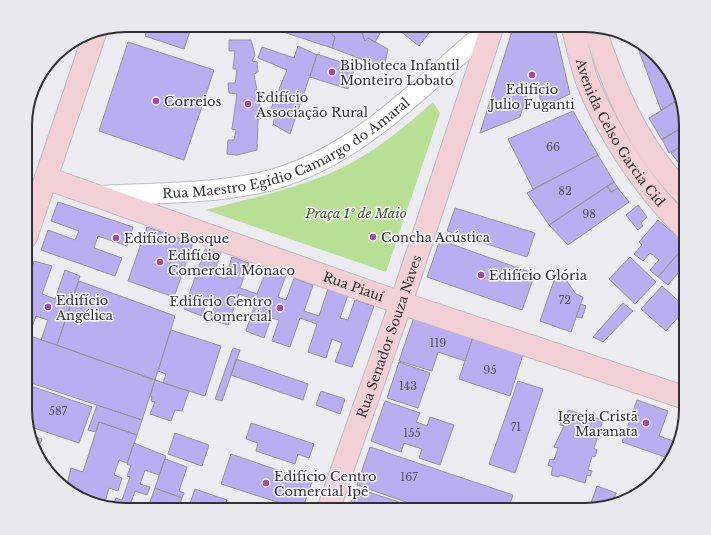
<svg xmlns="http://www.w3.org/2000/svg" width="711" height="535" viewBox="0 0 711 535" font-family="'Libre Baskerville',serif">
<style>
.green{fill:#b8e095}
.building{fill:#baaef3;stroke:#959499}
.lines{fill:none;stroke-linecap:round;stroke-linejoin:round}
.street-casing{stroke:#bdbdc2;stroke-width:22}
.secondary-casing{stroke:#bdbdc2;stroke-width:24}
.street{stroke:#fff;stroke-width:20}
.secondary{stroke:#f3d0d5;stroke-width:22}
.poi-dot{fill:#a346af;stroke:#f9f8fd;stroke-width:1.5}
.labels{text-anchor:middle;stroke-width:3;stroke-linejoin:round;paint-order:stroke}
.number-label{font-size:11px;fill:#535062}
.poi-label{font-size:13px;fill:#313032;stroke:#f9f8fd;text-anchor:start}
.street-label{font-size:13px;fill:#313032;stroke:#f9f8fd}
.park-label{font-size:13px;font-style:italic;fill:#3c591e;stroke:#f9f8fd}
.rim{fill:none;stroke:#313032;stroke-width:2}
</style>
<rect width="100%" height="100%" fill="#ebebf0"/>
<path class="green" d="M433 102 440 113 386 272 206 210C255 197 308 187 353 162 382 146 408 124 433 102Z"/>
<path class="building" d="M149 25H192L184 49 145 36Z
M262 25H335L332 35 335 37 332 48Z
M335 25H359L365 41 368 38 388 49 384 68 332 48 335 37 332 35Z
M359 25H396L395 32 382 30 375 42 368 38 365 41Z
M396 25H435L419 46 395 27Z
M514 25H554L570 94 542 107 538 88 531 85 529 86 520 117 480 133Z
M229 40H251L255 55 252 61 257 62 258 72 254 74 262 118 258 119 257 150 237 155 227 154 228 140H234L236 130 232 129 237 94 229 93 228 83H235L237 69H233L235 51H229Z
M635 40 651 50 676 82 680 98 661 110Z
M128 42 214 70 184 160 99 131Z
M298 46 317 55 290 134 273 124 276 112 270 111 287 70 258 58 262 47 294 58Z
M317 54 355 67 348 89 310 77Z
M677 101 682 110 686 125 662 140 649 118Z
M573 111 598 155 533 189 508 139Z
M686 125V143L669 153 662 139Z
M686 143V172L671 153Z
M598 155 614 182 549 225 527 193Z
M614 182 618 188 611 192 607 186Z
M607 186 611 192 618 188 629 202 568 245 549 225Z
M58 202 133 227 127 246 98 236 94 248 122 258 115 276 41 250 48 230 75 240 79 231 51 221Z
M638 205 647 217 641 223 643 226 638 230 626 215Z
M455 208 535 233 527 257 447 231Z
M658 220 686 244 658 277 650 270 659 260 650 253 643 261 634 254 642 245 639 242Z
M147 227 193 243 174 297 128 281Z
M440 240 535 274 522 310 427 277Z
M686 245V295L678 288 685 280 678 273 668 285 658 277Z
M205 249 221 253 213 275 225 279 232 257 249 263 240 288 257 294 267 268 286 275 278 297 286 300 294 278 313 285 304 311 319 316 328 289 348 295 340 318 348 320 355 300 374 306 352 367 335 362 342 343 332 339 326 358 308 352 317 324 300 318 290 347 272 341 279 320 271 318 264 338 246 331 256 300 239 294 228 325 210 319 217 299 209 296 202 316 184 309Z
M630 257 656 282 635 304 609 279Z
M34 261 52 266 42 294 55 299 65 270 80 276 57 345 41 340 48 320 36 316 29 336 25 334 26 285Z
M558 269 576 294 583 297 571 332 540 321Z
M79 281 175 316 155 380 57 345Z
M662 286 686 308 666 331 641 309Z
M623 303 633 311 603 342 593 337Z
M581 304 586 306 582 318 576 317Z
M415 314 474 334 465 361 438 352 432 371 399 361Z
M171 330 221 346 205 396 163 383 166 374 158 371Z
M25 334 155 380 142 420 25 381Z
M474 334 524 351 510 396 459 379Z
M233 348 240 350 222 401 215 399Z
M236 359 308 384 303 400 231 375Z
M399 362 430 373 418 408 387 398Z
M155 380 189 391 182 411 175 410 171 421 150 414 155 402 151 401 152 397 150 396Z
M518 381 543 389 515 473 489 464Z
M25 384 92 407 79 443 28 426 25 416Z
M321 391 345 399 340 414 316 405Z
M637 400 668 411 659 436 679 443 671 459 622 442Z
M385 401 420 413 416 422 427 426 430 417 454 425 440 465 419 458 422 449 404 443 401 452 371 441Z
M97 405 142 420 137 435 99 422 96 432 88 430Z
M568 410 578 413 576 417 591 422 593 417 603 420 600 429 603 430 602 434 599 433 594 448 597 450 595 457 592 456 588 470 592 471 590 476 587 475 585 483 560 475 559 477 551 475 553 467 548 465 550 459 554 460 558 448 554 447 564 426 560 425 562 419 565 420Z
M99 422 137 435 127 463 119 460 114 475 122 478 118 491 109 488 105 502 113 505 112 508 88 502 75 494 76 492 66 488 71 468 83 472Z
M251 423 314 444 309 458 298 454 295 464 256 451 258 443 246 439Z
M175 433 209 445 202 466 168 454Z
M31 436 42 439 36 455V454Z
M134 443 166 456 159 475 145 470 140 484 150 487 147 495 135 491 130 505 144 510 112 508 116 498 122 500 130 477 127 476 131 466 127 464Z
M370 447 513 495 508 510H429L357 485Z
M231 454 312 482 302 510 221 484Z
M165 459 187 467 179 491 184 493 182 498 155 488Z
M597 486 616 493 612 504 601 506 591 503Z
M155 488 182 498 178 510H147Z
M356 488 405 504 403 510H348Z
M195 489 227 500 224 510H188Z
M617 497 626 501 614 503Z"/>
<g class="lines">
<defs>
<g id="street">
<path id="s1" d="M99 196C152 193 207 194 259 183 355 162 419 86 492 27"/>
</g>
<g id="secondary">
<path id="s2" d="M572 25C577 44 581 63 587 81 607 132 646 191 686 229"/>
<path d="M594 26C614 89 638 148 686 195"/>
<path id="s3" d="M46 178 401 303 686 398"/>
<path d="M26 237 96 30"/>
<path id="s4" d="M328 510 401 303 493 25"/>
</g>
</defs>
<use href="#street" class="street-casing"/>
<use href="#secondary" class="secondary-casing"/>
<use href="#street" class="street"/>
<use href="#secondary" class="secondary"/>
</g>
<g class="poi-dot">
<circle cx="332" cy="72" r="4"/>
<circle cx="532" cy="75" r="4"/>
<circle cx="156" cy="101" r="4"/>
<circle cx="248" cy="104" r="4"/>
<circle cx="373" cy="237" r="4"/>
<circle cx="116" cy="238" r="4"/>
<circle cx="160" cy="262" r="4"/>
<circle cx="481" cy="275" r="4"/>
<circle cx="48" cy="307" r="4"/>
<circle cx="280" cy="308" r="4"/>
<circle cx="646" cy="423" r="4"/>
<circle cx="266" cy="483" r="4"/>
</g>
<g class="labels">
<g class="number-label">
<text x="553" y="151">66</text>
<text x="565" y="195">82</text>
<text x="589" y="218">98</text>
<text x="565" y="304">72</text>
<text x="438" y="347">119</text>
<text x="490" y="374">95</text>
<text x="408" y="390">143</text>
<text x="58" y="415">587</text>
<text x="516" y="431">71</text>
<text x="412" y="437">155</text>
<text x="409" y="481">167</text>
</g>
<g class="poi-label">
<text x="340" y="70">Biblioteca Infantil<tspan x="340" dy="15">Monteiro Lobato</tspan></text>
<text x="532" y="94" text-anchor="middle">Edifício<tspan x="532" dy="15">Julio Fuganti</tspan></text>
<text x="256" y="102">Edifício<tspan x="256" dy="15">Associação Rural</tspan></text>
<text x="164" y="106">Correios</text>
<text x="381" y="242">Concha Acústica</text>
<text x="124" y="243">Edifício Bosque</text>
<text x="168" y="260">Edifício<tspan x="168" dy="15">Comercial Mônaco</tspan></text>
<text x="489" y="280">Edifício Glória</text>
<text x="56" y="305">Edifício<tspan x="56" dy="15">Angélica</tspan></text>
<text x="272" y="306" text-anchor="end">Edifício Centro<tspan x="272" dy="15">Comercial</tspan></text>
<text x="638" y="421" text-anchor="end">Igreja Cristã<tspan x="638" dy="15">Maranata</tspan></text>
<text x="274" y="481">Edifício Centro<tspan x="274" dy="15">Comercial Ipê</tspan></text>
</g>
<g class="street-label">
<text dy="5" stroke="none"><textPath href="#s2" startOffset="119">Avenida Celso Garcia Cid</textPath></text>
<text dy="5" stroke="none"><textPath href="#s1" startOffset="198">Rua Maestro Egídio Camargo do Amaral</textPath></text>
<text dy="5" stroke="none"><textPath href="#s3" startOffset="326">Rua Piauí</textPath></text>
<text dy="5" stroke="none"><textPath href="#s4" startOffset="184">Rua Senador Souza Naves</textPath></text>
</g>
<g class="park-label">
<text x="356" y="218">Praça 1º de Maio</text>
</g>
</g>
<path d="M0 0H711V535H0ZM126 32H585A94 94 0 0 1 679 126V409A94 94 0 0 1 585 503H126A94 94 0 0 1 32 409V126A94 94 0 0 1 126 32Z" fill="#e9e8ed" fill-rule="evenodd"/>
<path class="rim" d="M126 32H585A94 94 0 0 1 679 126V409A94 94 0 0 1 585 503H126A94 94 0 0 1 32 409V126A94 94 0 0 1 126 32Z"/>
</svg>
